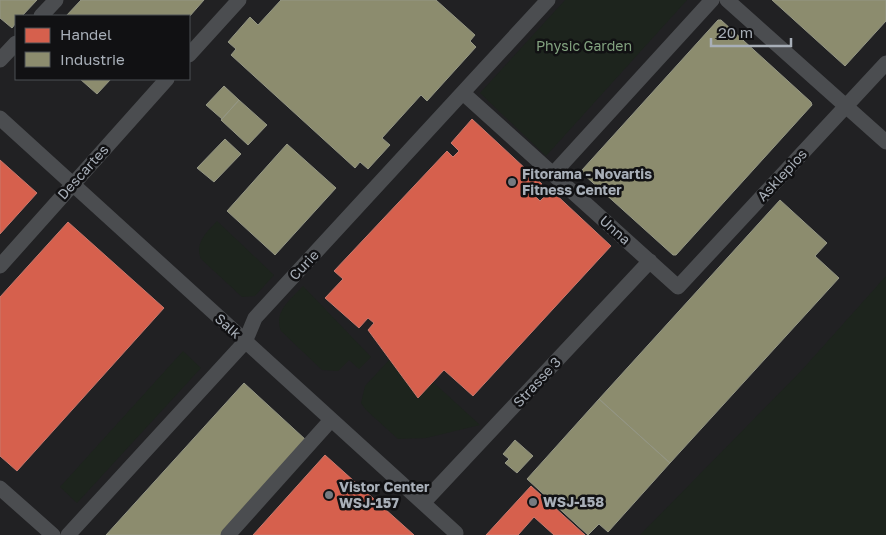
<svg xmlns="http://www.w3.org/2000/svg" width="886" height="535" viewBox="0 0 886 535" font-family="'Golos Text',sans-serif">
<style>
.built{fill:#212123;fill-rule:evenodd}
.green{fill:#1d241d}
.shops{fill:#d6604d;stroke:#c8786d}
.industry{fill:#8c8c6e;stroke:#949684}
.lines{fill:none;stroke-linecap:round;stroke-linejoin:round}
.service{stroke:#4b4d50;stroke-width:15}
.poi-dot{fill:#757a80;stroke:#111113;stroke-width:2}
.labels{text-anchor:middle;stroke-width:5;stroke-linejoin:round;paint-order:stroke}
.park-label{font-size:14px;fill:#82a27f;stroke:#111113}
.street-label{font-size:14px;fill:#a8afb8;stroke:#111113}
.poi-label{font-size:14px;font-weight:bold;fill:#a8afb8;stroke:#111113;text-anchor:start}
</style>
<rect width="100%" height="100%" fill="#171717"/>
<path class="built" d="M0 0H886V535H0ZM16 16H189V79H16Z"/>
<path class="green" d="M565 0H687L546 156 480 93Z
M217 221 274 275 255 296 242 297 201 259C194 243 207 232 217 221Z
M886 276V535H640L801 371Z
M303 286 371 357 359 369 349 360 338 371 322 370 281 331C273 312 291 299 303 286Z
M183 351 201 368 77 503 60 487Z
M390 359 418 397 433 382 480 425 426 438 398 439 366 410 361 403 365 386Z"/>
<path class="shops" d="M472 119 542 184 533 194 540 201 551 190 611 246 473 396 444 370 418 398 368 330 374 323 368 318 359 328 325 298 343 279 334 271 447 151 453 157 459 151 451 143Z
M0 160 37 193 0 234Z
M68 222 164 308 17 471 0 456V297Z
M325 455 414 535H253Z
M531 486 585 535H554L534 517 518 535H486Z"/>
<path class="industry" d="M0 0H37L22 16H16V23L12 28 0 18Z
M81 0H204L189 17 66 16Z
M281 0H436L475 35 470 41 476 47 427 101 421 95 382 138 390 145 368 169 360 162 355 168 231 55 236 49 228 42 250 17 258 25Z
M772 0H886V21L845 66Z
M718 20H721L811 102 812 105 676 255H673L582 173V170Z
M80 79H111L97 94Z
M224 86 239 100 222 119 206 105Z
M239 100 267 125 248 145 221 120Z
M225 139 241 154 214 182 197 168Z
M287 144 336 188 275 255 227 211Z
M780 200 827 243 815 256 839 278 670 463 599 399Z
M244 383 306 440 226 528 220 535H106Z
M599 399 670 463 608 532 599 524 588 535 527 479Z
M515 440 533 456 517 473 505 463 509 459 503 454Z"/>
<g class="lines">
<path class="service" d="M727 0 886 142
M41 16 56 0
M189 55 239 0
M0 60 16 43
M463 93 678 287 886 63
M0 118 456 533 454 535
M553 174 712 0
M0 266 167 79
M0 488 53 535
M423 503 650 261
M68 535 245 342 255 318 548 0
M228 535 331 420"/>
</g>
<g class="poi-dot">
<circle cx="512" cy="182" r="5"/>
<circle cx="329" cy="495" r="5"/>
<circle cx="533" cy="502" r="5"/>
</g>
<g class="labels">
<g class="park-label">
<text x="584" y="51">Physic Garden</text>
</g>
<g class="street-label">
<text transform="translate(83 172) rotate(-48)" y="5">Descartes</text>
<text transform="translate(782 175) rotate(-47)" y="5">Asklepios</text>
<text transform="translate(615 230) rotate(42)" y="5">Unna</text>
<text transform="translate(304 265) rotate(-47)" y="5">Curie</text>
<text transform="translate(228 326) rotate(42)" y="5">Salk</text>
<text transform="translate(537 382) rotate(-47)" y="5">Strasse 3</text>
</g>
<g class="poi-label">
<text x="522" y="179">Fitorama - Novartis<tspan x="522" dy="16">Fitness Center</tspan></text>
<text x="339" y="492">Vistor Center<tspan x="339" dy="16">WSJ-157</tspan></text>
<text x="543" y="507">WSJ-158</text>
</g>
</g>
<rect x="15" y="15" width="175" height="65" fill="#111113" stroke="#4d5055"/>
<rect x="25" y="28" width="25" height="15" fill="#d6604d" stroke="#4d5055"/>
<text x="60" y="40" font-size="15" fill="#a8afb8">Handel</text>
<rect x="25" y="52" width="25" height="15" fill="#8c8c6e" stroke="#4d5055"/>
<text x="60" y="65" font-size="15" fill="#a8afb8">Industrie</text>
<path d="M711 38v8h80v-8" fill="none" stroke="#a8afb8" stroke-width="2.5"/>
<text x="718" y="38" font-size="15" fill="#a8afb8" stroke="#111113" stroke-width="4" paint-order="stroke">20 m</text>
</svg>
